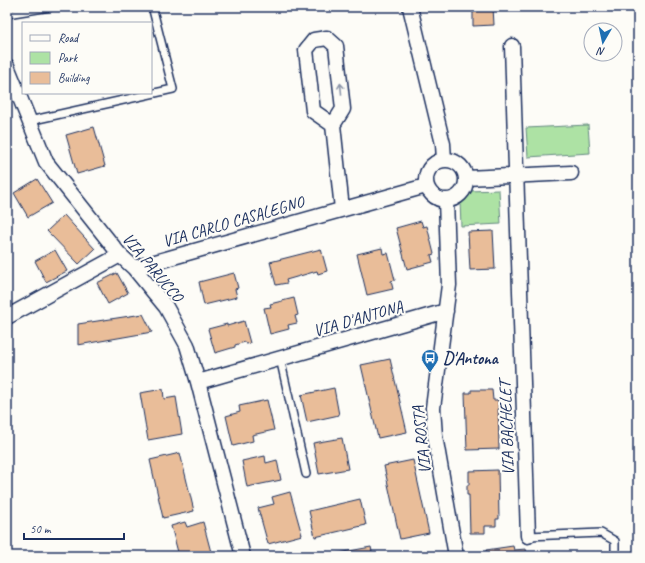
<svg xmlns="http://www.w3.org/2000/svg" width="645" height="563" viewBox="0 0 645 563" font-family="Caveat,sans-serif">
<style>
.green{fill:#ade2a4;stroke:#648881}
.building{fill:#e9bd99;stroke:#1b2f5e}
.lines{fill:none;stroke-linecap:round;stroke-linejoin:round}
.service-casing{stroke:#1b2f5e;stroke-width:10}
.minor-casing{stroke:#1b2f5e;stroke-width:17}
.service{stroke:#fdfcf7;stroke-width:7}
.minor{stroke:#fdfcf7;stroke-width:14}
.oneway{stroke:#8c96aa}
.labels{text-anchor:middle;stroke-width:4;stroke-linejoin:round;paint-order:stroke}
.street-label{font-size:17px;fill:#1b2f5e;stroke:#fdfcf7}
.poi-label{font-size:17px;font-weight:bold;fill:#1b2f5e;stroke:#fdfcf7;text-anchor:start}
</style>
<rect width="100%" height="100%" fill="#fdfcf7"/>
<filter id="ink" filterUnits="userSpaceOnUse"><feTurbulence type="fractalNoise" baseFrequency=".025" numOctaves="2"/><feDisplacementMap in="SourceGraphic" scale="8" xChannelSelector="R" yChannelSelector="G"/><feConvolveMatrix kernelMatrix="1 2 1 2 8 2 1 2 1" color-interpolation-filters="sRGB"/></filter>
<g filter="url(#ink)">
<path class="green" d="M588 125 590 153 528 157 526 128Z
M499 190 501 224 461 226 460 201 466 196 469 191Z"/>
<path class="building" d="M444 7H493L494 25 473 26V7L444 8Z
M94 127 105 166 77 174 66 135Z
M37 179 52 203 28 217 14 193Z
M64 215 95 249 79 264 47 231Z
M421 221 423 227 427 226 434 254 431 255 433 262 407 269 396 228Z
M493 231 495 269 470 270 468 232Z
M382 248 383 254 388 253 395 280 391 281 393 289 367 295 357 254Z
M321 249 327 271 318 274 317 271 286 280 287 283 276 285 270 262Z
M55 250 67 271 46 282 35 261Z
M117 273 128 293 108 304 97 283Z
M234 273 238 288 235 289 237 297 204 305 199 282Z
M294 298 298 315 295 316 297 323 288 325 289 329 270 334 264 308 271 307 270 304Z
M143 314 152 332 78 345V324Z
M244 321 250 343 246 344 245 342 235 345V347L215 353 208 329 227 324V326Z
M390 359 407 432 378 438 361 365Z
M334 388 339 415 307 422 301 395Z
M163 389 164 399 176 397 182 434 148 440 140 393Z
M471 390H492L493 400H498L499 449 467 450 465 393H471Z
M267 400 274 430 252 435 253 441 233 446 226 416 240 412 239 406Z
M342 438 348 469 319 474 313 443Z
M180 453 194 511 163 518 150 460Z
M265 456 266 463 277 460 281 480 247 487 242 461Z
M413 460 429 533 400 539 384 466Z
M498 470 499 519H496V526H485V533H470L469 495H467V485H469V471Z
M290 492 302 535 268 544 258 508 274 504 272 497Z
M360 499 366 525 315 537 309 511Z
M185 522 187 527 203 522 212 556H179L171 526Z
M513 546 514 550 526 549 527 556H487L486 550Z
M371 547 373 556H322Z
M299 552V556H279Z"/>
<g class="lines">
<defs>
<path id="service" d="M7 14 50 7
M29 121 173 89 153 10
M280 358 306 474
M528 536 601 533 615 541V556"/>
<path id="minor" d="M410 7 443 144 444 160
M512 46 528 536
M7 66 46 162 120 255 134 268 166 307 187 345 198 382 243 556
M333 125 313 111 306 50 314 40 327 38 336 46 343 109 333 125 342 209
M426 180a20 20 0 1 1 40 0a20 20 0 1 1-40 0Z
M466 178 571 173
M446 200 449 285 433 408 435 436 456 556
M134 268 426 186
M7 317 120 255
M198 382 446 311"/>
</defs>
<use href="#service" class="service-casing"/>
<use href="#minor" class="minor-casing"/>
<use href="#service" class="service"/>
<use href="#minor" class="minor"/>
</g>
<defs><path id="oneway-shaft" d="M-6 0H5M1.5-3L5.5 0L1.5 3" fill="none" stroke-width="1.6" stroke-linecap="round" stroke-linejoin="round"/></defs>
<use class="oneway" href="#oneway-shaft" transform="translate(341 89) rotate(-96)"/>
</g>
<defs>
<symbol id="bus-pin" viewBox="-11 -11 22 30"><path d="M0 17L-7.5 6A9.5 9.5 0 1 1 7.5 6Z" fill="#1f6fb2" stroke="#fdfcf7"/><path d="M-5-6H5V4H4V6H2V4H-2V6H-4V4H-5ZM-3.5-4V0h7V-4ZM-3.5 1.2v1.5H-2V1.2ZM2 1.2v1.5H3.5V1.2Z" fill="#fff"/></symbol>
</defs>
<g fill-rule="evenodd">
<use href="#bus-pin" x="420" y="348" width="20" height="27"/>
</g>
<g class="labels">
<g class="street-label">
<text transform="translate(233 221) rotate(-16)" y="6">VIA CARLO CASALEGNO</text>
<text transform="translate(153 267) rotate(50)" y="6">VIA PARUCCO</text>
<text transform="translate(358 318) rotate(-16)" y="6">VIA D'ANTONA</text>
<text transform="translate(506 428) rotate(-92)" y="6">VIA BACHELET</text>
<text transform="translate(421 440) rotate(-96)" y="6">VIA ROSTA</text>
</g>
<g class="poi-label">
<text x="443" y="364">D'Antona</text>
</g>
</g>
<rect width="645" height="563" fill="none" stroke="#fdfcf7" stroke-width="24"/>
<rect x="12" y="12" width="621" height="539" fill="none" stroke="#1b2f5e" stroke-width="1.5" filter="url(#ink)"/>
<rect x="22" y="22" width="130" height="72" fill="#fdfcf7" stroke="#a3aaba"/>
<rect x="30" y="35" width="20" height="6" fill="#fdfcf7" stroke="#a3aaba"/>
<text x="58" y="42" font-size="12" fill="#1b2f5e">Road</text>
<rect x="30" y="52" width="20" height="12" fill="#ade2a4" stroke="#a3aaba"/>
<text x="58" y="62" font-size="12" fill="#1b2f5e">Park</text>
<rect x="30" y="72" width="20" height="12" fill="#e9bd99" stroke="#a3aaba"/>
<text x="58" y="82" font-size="12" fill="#1b2f5e">Building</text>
<g transform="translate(603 42) rotate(189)"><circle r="19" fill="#fdfcf7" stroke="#a3aaba"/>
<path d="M0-3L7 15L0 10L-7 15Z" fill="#1f6fb2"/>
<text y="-6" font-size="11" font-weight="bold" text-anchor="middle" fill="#1b2f5e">N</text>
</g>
<path d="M24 533v6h100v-6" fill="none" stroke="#1b2f5e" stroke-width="2"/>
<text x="30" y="533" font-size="12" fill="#1b2f5e" stroke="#fdfcf7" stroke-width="3" paint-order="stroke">50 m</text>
</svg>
